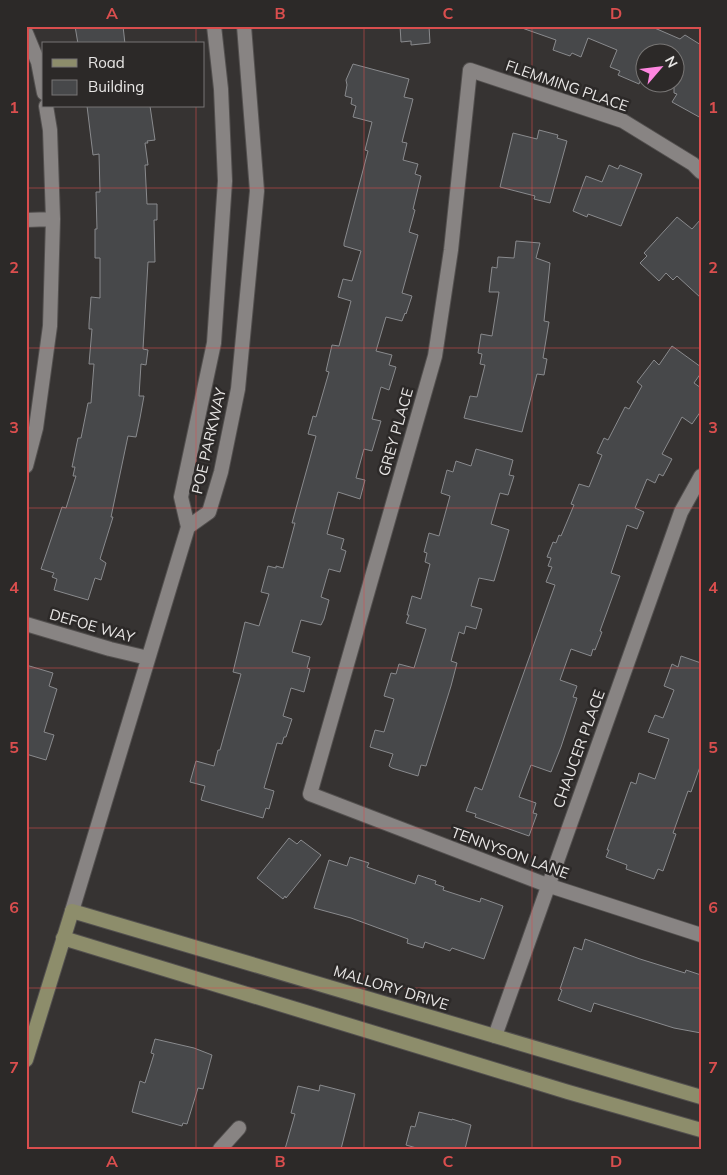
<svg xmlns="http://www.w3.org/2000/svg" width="727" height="1175" viewBox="0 0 727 1175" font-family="Mulish,sans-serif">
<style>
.building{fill:#47484a;stroke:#898a8d}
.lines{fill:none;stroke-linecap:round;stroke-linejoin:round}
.minor-casing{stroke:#53504f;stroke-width:16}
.secondary-casing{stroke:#53504f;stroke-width:16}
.minor{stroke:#888483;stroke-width:14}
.secondary{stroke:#8d8d6b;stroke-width:14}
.grid{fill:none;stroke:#da4e4e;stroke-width:1;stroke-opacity:0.55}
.labels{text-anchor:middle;stroke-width:5;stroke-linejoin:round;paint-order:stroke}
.street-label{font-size:15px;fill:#e8e6e5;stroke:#2c2928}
.neatline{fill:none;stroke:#da4e4e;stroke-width:2}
.grid-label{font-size:16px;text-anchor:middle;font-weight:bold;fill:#da4e4e}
</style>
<rect width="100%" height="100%" fill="#363332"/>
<path class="building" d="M75 26H123L125 44H78Z
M400 26H429L430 43 411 45V41L401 42Z
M523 26H650L680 39 685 35 701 45V118L672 102 677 94 674 93V52H644V72L639 84 618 75 620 71 610 67 617 50 588 38 581 57 572 53 570 56 553 50 556 40 522 28Z
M353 64 409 79 404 97 413 99 402 142 407 143 403 160 418 164 415 174 421 176 413 209 415 210 409 232 418 235 402 293 412 296 406 314 405 313 402 321 386 317 376 351 392 355 389 365 396 367 389 390 381 387 372 419 381 421 372 451 364 449 356 478 365 480 360 499 338 492 327 534 344 539 341 549 346 551 340 572 329 569 321 597 329 600 324 619 321 625 301 620 292 652 310 657 307 668 310 669 304 692 291 688 283 716 292 719 286 737H284L282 744 277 743 264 788 274 791 269 809 266 808 263 818 201 800 205 786 190 782 196 761 214 766 218 750H220L241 674 233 672 245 622 259 626 269 594 261 592 268 566 276 568V566L283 568 295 523H292L316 436 308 434 313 416 316 417 329 372 326 371 332 345 339 346 351 301 338 297 343 279 352 281 361 251 344 246V243L368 151 365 150 372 122 353 117 356 106 351 104 352 98 345 96 347 85 346 80Z
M87 106H150L155 140 147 141 148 143H145L148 165H145L147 204H157V220H154L155 262H148L143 349 148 350 146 365 141 364 139 396H144L140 418 136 437 128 436 111 517H113L100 559 106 563 101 580 95 578 88 600 54 590 57 579 52 577 54 573 41 569 62 507 66 508 76 476H73L75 467H72L78 438H81L88 403H91L94 364H89L92 329H89V324L91 297 100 298V258H95V229H97L96 192H100L99 154 93 155Z
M539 130 558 135 557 138 567 141 550 203 534 199 535 196 500 187 513 133 537 139Z
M609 165 618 169 620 165 642 174 621 226 588 214 587 217 573 211 586 176 602 182Z
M677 217 692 229 701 219V298L677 276 673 280 666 273 659 281 640 263 647 256 644 253Z
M516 241 540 243 536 258 550 263 544 321 549 322 543 358 547 359 544 375 537 374 522 432 464 418 470 396 477 397 485 365 480 364 482 354 478 353 481 334 492 336 499 292H489L492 267 497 268 498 257 514 258Z
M672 346 701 367V373L694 383 701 388V411L692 424 682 417 662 454 672 459 663 476 659 474 655 483 647 479 635 508 644 512 637 529 627 525 611 573 620 576 600 631 602 632 595 650 593 649 591 656 571 649 560 680 577 686 573 697 577 698 561 747 551 772 531 765 519 797 536 803 533 813 537 814 529 836 475 817 476 814 466 811 475 787 482 790 555 585 546 582 552 567 548 566 551 558 547 557 553 542 556 543 559 535 561 536 574 505 571 504 579 484 589 487 602 455 597 453 604 438 608 440 625 407 629 409 642 386 637 382 654 360 659 365Z
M476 449 513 460 509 475 514 476 508 495 500 493 491 524 509 530 494 581 479 578 471 606 482 609 476 629 466 626 464 634 459 632 451 661 457 663 451 686 426 766 421 765 418 776 392 768 389 766 393 754 370 747 375 730 384 732 394 699 384 696 391 673 396 674 399 664 414 668 426 629 406 623 409 615H407L412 596 421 599 430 564 425 562 427 553 424 552 429 533 439 536 450 496 441 493 447 470 453 472 456 461 471 466Z
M681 656 701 663V764L691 792 688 791 673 833 676 834 663 871 658 869 654 879 626 869 627 865 606 857 609 850H607L631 782 636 784 639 773 655 779 669 739 648 732 655 715 663 718 674 690 664 686 672 664 678 667Z
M26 665 53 673 49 686 57 689 44 732 54 735 46 760 26 754Z
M289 838 297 844 301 840 321 855 286 898 285 896 283 899 257 878Z
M350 857 369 863 367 867 415 884 418 875 436 881 435 884 444 887 443 890 480 902 481 898 503 906 484 959 452 948 450 951 425 942 423 948 407 943 408 939 351 918 314 908 329 860 347 866Z
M585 939 640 959 685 973 686 970 701 975V1033L674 1028 594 1003 591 1012 558 1000 562 990 560 989 574 947 582 950Z
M155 1039 194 1048 212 1055 203 1089 198 1088 187 1124 183 1123 182 1126 132 1112 140 1081 145 1083 154 1054 151 1053Z
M320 1085 355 1094 341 1149H285L295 1114 291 1113 298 1086 319 1091Z
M419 1112 452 1120V1119L471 1125 465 1149H420L406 1145 411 1126 415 1127Z"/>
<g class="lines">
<defs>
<path id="minor" d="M26 33 38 62 44 93
M701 172 693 164 623 121 470 70 451 250 435 356 310 794 547 885 701 935
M26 220 53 219
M26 466 36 428 50 326 53 219 50 130 46 106
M188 527 209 512 221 472 238 389 257 191 244 26
M188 527 181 497 214 343 225 181 221 89 214 26
M26 624 110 649 148 658
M72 911 188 527
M495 1036 681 512 701 476
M220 1149 239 1128"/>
<path id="secondary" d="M63 938 568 1092 701 1130
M26 1060 72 911 701 1097"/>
</defs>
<use href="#minor" class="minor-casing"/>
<use href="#secondary" class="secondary-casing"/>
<use href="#minor" class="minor"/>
<use href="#secondary" class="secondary"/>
</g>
<path class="grid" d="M196 26V44M364 26V1149M532 26V1149M196 106V1149M26 188H701M26 348H701M26 508H701M26 668H701M26 828H701M26 988H701"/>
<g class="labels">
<g class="street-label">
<text transform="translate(567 86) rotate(19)" y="5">FLEMMING PLACE</text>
<text transform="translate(396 432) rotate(-74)" y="5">GREY PLACE</text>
<text transform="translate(209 441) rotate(-77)" y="5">POE PARKWAY</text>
<text transform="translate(92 626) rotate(16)" y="5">DEFOE WAY</text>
<text transform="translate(579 749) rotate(-70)" y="5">CHAUCER PLACE</text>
<text transform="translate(510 853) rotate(20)" y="5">TENNYSON LANE</text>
<text transform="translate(391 988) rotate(17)" y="5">MALLORY DRIVE</text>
</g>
</g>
<rect width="727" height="1175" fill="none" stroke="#2c2928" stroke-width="55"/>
<rect x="42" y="42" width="162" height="65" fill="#2c2928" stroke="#777574"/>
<rect x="52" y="59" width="25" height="8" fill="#8d8d6b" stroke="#777574"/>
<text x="88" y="68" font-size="15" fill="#e8e6e5">Road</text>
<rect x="52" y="80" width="25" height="15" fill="#47484a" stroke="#777574"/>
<text x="88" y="92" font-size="15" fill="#e8e6e5">Building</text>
<g transform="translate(660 68) rotate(62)"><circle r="24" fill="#2c2928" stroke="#777574"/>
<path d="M0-4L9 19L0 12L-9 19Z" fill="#fe86e0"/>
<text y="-8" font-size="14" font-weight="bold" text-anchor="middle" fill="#e8e6e5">N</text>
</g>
<rect x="28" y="28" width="672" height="1120" class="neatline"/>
<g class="grid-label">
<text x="112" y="19">A</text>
<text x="280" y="19">B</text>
<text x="448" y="19">C</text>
<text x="616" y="19">D</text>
<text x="14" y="113">1</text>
<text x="713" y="113">1</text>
<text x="14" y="273">2</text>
<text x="713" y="273">2</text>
<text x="14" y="433">3</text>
<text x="713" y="433">3</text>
<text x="14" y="593">4</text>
<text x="713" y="593">4</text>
<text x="14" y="753">5</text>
<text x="713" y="753">5</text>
<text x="14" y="913">6</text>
<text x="713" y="913">6</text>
<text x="14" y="1073">7</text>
<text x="713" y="1073">7</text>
<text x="112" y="1167">A</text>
<text x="280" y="1167">B</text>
<text x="448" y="1167">C</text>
<text x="616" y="1167">D</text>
</g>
</svg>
